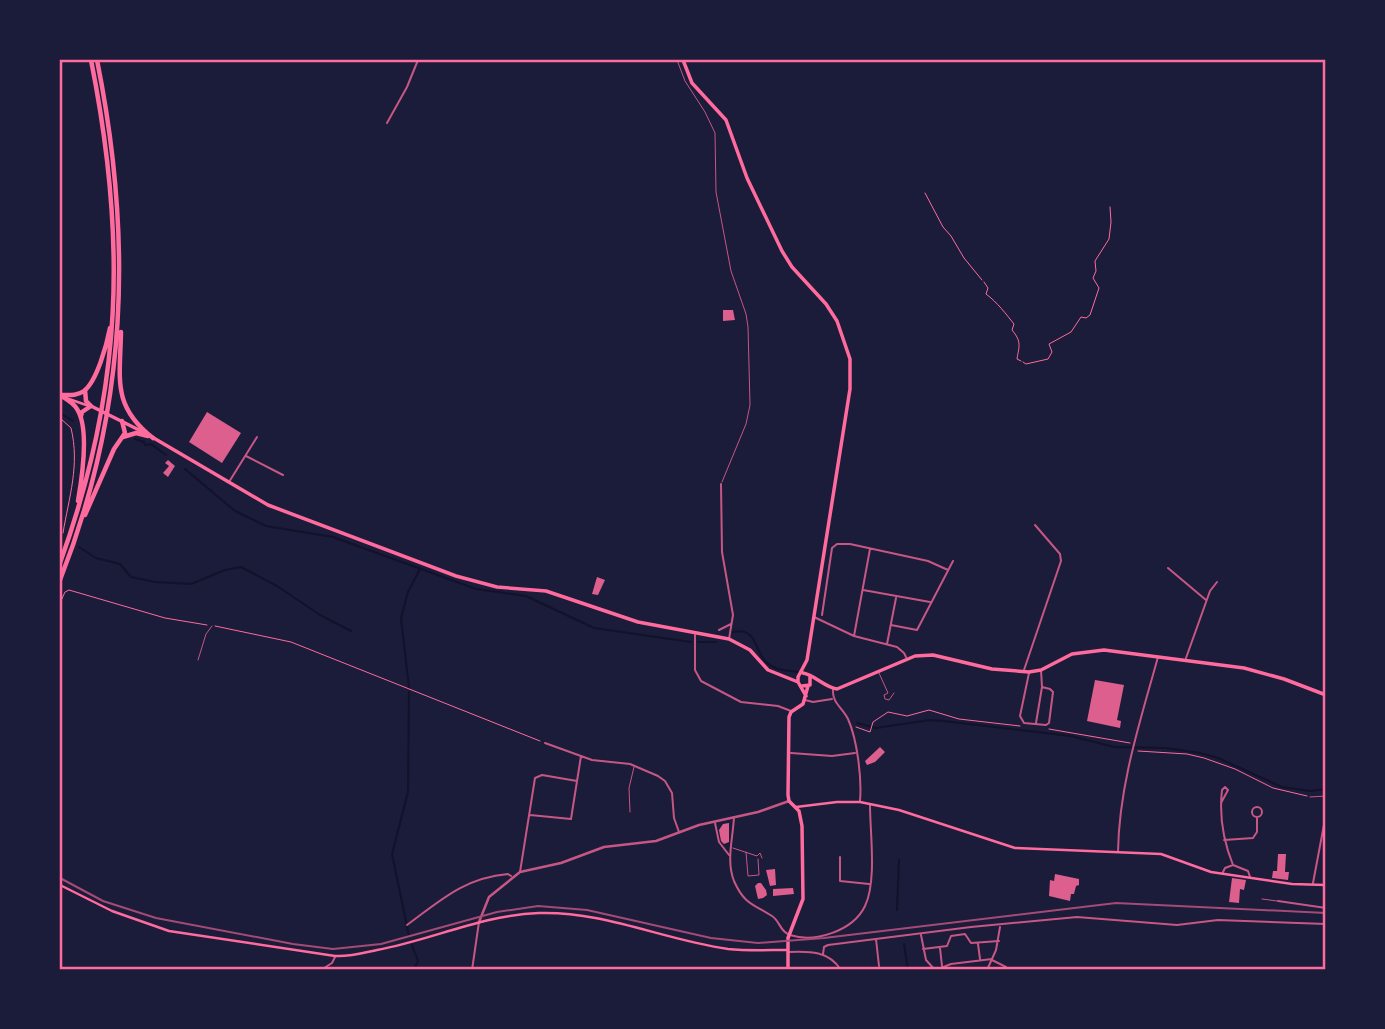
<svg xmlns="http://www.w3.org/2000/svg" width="1385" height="1029" viewBox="0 0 1385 1029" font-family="'Titillium Web',sans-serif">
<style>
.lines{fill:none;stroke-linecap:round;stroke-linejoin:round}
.stream{stroke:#12122b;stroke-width:2}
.building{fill:#dd5f8e}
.path{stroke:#ff6b9d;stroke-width:1}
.service{stroke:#c65784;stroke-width:1}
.minor{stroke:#c65784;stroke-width:2}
.tertiary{stroke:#c65784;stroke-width:2.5}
.secondary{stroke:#ff6b9d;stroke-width:2.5}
.primary{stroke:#ff6b9d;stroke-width:3.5}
.motorway{stroke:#ff6b9d;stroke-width:4.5}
.rail{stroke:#a44b75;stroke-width:2}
.neatline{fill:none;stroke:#ff6b9d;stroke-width:2.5}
</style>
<rect width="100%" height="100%" fill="#1b1b3a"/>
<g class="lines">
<path class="stream" d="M60 413 73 421
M135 439 144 442 145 445 151 444 166 455
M185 469 235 511 266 526 333 537 476 589 526 596 594 628 691 642
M60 539 61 540
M79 547 96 558 120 564 131 577 155 582 191 584 225 570 241 567 277 586 320 615 351 631
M733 632C757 627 754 650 766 662 775 671 787 670 798 672
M698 642H716
M409 688 401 618 408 592 420 569
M857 723 876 728 930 720 944 721 1071 736 1114 747 1166 748 1200 753 1218 758 1282 787 1310 791 1326 789
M897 910 899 860
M409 936 392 854 408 792 409 692
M904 944 908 970
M412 945 418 961 414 970"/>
</g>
<path class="building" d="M723 310H733L735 320 723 321Z
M207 412 241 433 222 463 189 442Z
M168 460 175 466 168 477 163 473 169 466 165 463Z
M597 577 605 580 598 595 592 594Z
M1095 680 1124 685 1117 720 1121 721 1120 728 1087 721Z
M880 747 885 752 875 762 867 765 865 761Z
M729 823V842L724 844 721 841 719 830 723 824Z
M1278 854H1286L1285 872H1289L1288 880 1272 878 1273 871H1277Z
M775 869 776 885 770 886 766 870Z
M1055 874 1079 879V885L1076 886 1074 894H1071L1070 901 1049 896 1050 880 1054 881Z
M1232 878 1246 880 1244 890 1240 889 1239 903 1229 902Z
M758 883H761L766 890 767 895 763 898 758 899 755 886Z
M793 888 794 894 773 896V889Z"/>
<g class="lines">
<path class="path" d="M925 193 943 227 951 236 964 258 982 280
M984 282 988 288 986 294C997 302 1006 314 1014 324L1012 330C1022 342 1019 346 1017 359L1021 361
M1023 362 1026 364 1048 359 1052 352 1049 344 1071 332 1081 317 1086 318 1090 315 1099 288 1093 278 1096 271 1095 261 1109 239 1111 222 1110 207
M60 418 71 428C80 465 69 497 63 533
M60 603 65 592 69 590 165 618 207 625
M215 626 291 642 540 741
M856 727 870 732 873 722 888 712 907 716 929 710 959 719 1020 726
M1049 729 1130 743
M1138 751 1187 754 1204 758 1235 769 1273 788 1307 796"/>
<path class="service" d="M677 60 685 81 705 112 715 133 716 192 731 271 746 314 748 327 750 405 746 424 722 482
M198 660 206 634 212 626
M879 673 888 693 884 695 885 699 889 700 894 693
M1310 797 1326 796
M630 812 629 788 634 767
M733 848 757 856 760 853 762 858
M746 852 748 876 759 875 758 859
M1262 899 1277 901"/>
<path class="minor" d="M387 123 407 87 418 60
M246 456 283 475
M229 482 257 437
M721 484 722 552 733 615 729 639
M1168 568 1206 600
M863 590 930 602
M822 615 832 548 837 544H850L928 561 948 570
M814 617 854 636 897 647 904 653 906 657
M891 625 917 630 953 561
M719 630 731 624
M695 635V670L701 681 741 702 778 706 791 711
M854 636 870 549
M887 644 896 598
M1186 658 1210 591 1217 582
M1024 670 1061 561 1060 554 1035 525
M1029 673 1020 716 1024 723 1046 725 1049 723 1053 692 1050 689 1042 687
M833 690C832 703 843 708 848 719 857 739 862 778 860 801
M805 700 813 702 832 699
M1036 723 1042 687 1041 670
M545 743 592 760 630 764 658 776 665 781 672 793 674 818 679 832
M791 753 832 756 855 753
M1221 803 1228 790 1225 787 1222 790C1219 816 1223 840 1233 865
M1252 812a5 5 0 1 1 10 0a5 5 0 1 1-10 0Z
M530 815 571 819 581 756
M734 817C733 838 726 861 734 881 744 904 753 904 772 916 780 921 780 932 790 935 815 943 853 931 865 906 877 881 870 833 870 805
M715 823 719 842 729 855
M1224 840 1253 838 1257 832V817
M1118 852C1119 785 1140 722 1158 657
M840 857V881L869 884
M520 872 535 778 542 775 577 781
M1223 872 1225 868 1233 865 1248 871 1250 877
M1313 883 1326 814
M1278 901 1326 908
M407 925C441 900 464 878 508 874L511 876
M921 935 926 960 935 970
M876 939 879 966
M978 944 980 959
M940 948 942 966
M923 949 947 946 951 936 965 934 971 943 999 941
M789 952C810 951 829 951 841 970
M823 954 824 947 828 945 971 927 1077 917 1177 925 1218 920 1326 924
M992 960 1006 967
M321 970 332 963 335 957
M472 970 479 922
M936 970 951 964 992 959
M987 970 996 950 1000 927"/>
<path class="tertiary" d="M479 922 489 897 520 872 561 863 604 847 656 841 699 825 758 812 789 801"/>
<path class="secondary" d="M69 399 89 406
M796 807 837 802H860L899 810 1015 848 1161 854 1211 872 1292 884 1326 885
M60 885 112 911 169 931 335 956C349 957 363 953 377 950 432 940 482 915 539 913 604 911 664 940 728 949 747 951 768 950 787 950"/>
<path class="primary" d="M683 60 692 83 726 120 747 178 782 251 792 267 826 304 837 321 850 359V389L807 660 798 677V682
M91 406 145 433
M152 437 268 505 456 576 497 587 546 591 638 622 729 639 750 650 768 670 798 682 806 696
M803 673C815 675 824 687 837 689L915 656 933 655 992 669 1029 672 1041 670 1072 654 1104 650 1244 668 1284 679 1326 695
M802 686 810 685V676
M788 970V938L803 899 802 826 799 811 789 801 788 795 789 717 791 712 803 704 808 686"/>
<path class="motorway" d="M121 332C120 380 112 406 153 438
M60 395C66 399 73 402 77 409 90 429 82 478 78 501
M61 395C69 395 77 396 84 391 97 381 107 344 110 328
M81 416 82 412 91 406 86 401 85 390
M123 437 136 433 148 436
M85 515 114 449 125 433 122 421
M60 563C123 389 127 240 91 60
M60 580C128 408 133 239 97 60"/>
<path class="rail" d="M60 878 103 901 156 918 293 944 333 949 381 944 497 912 538 906 587 910 711 938 758 943 824 938 1116 903 1326 913"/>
</g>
<rect width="1385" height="1029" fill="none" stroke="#1b1b3a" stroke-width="122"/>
<rect x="61" y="61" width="1263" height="907" class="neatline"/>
</svg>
